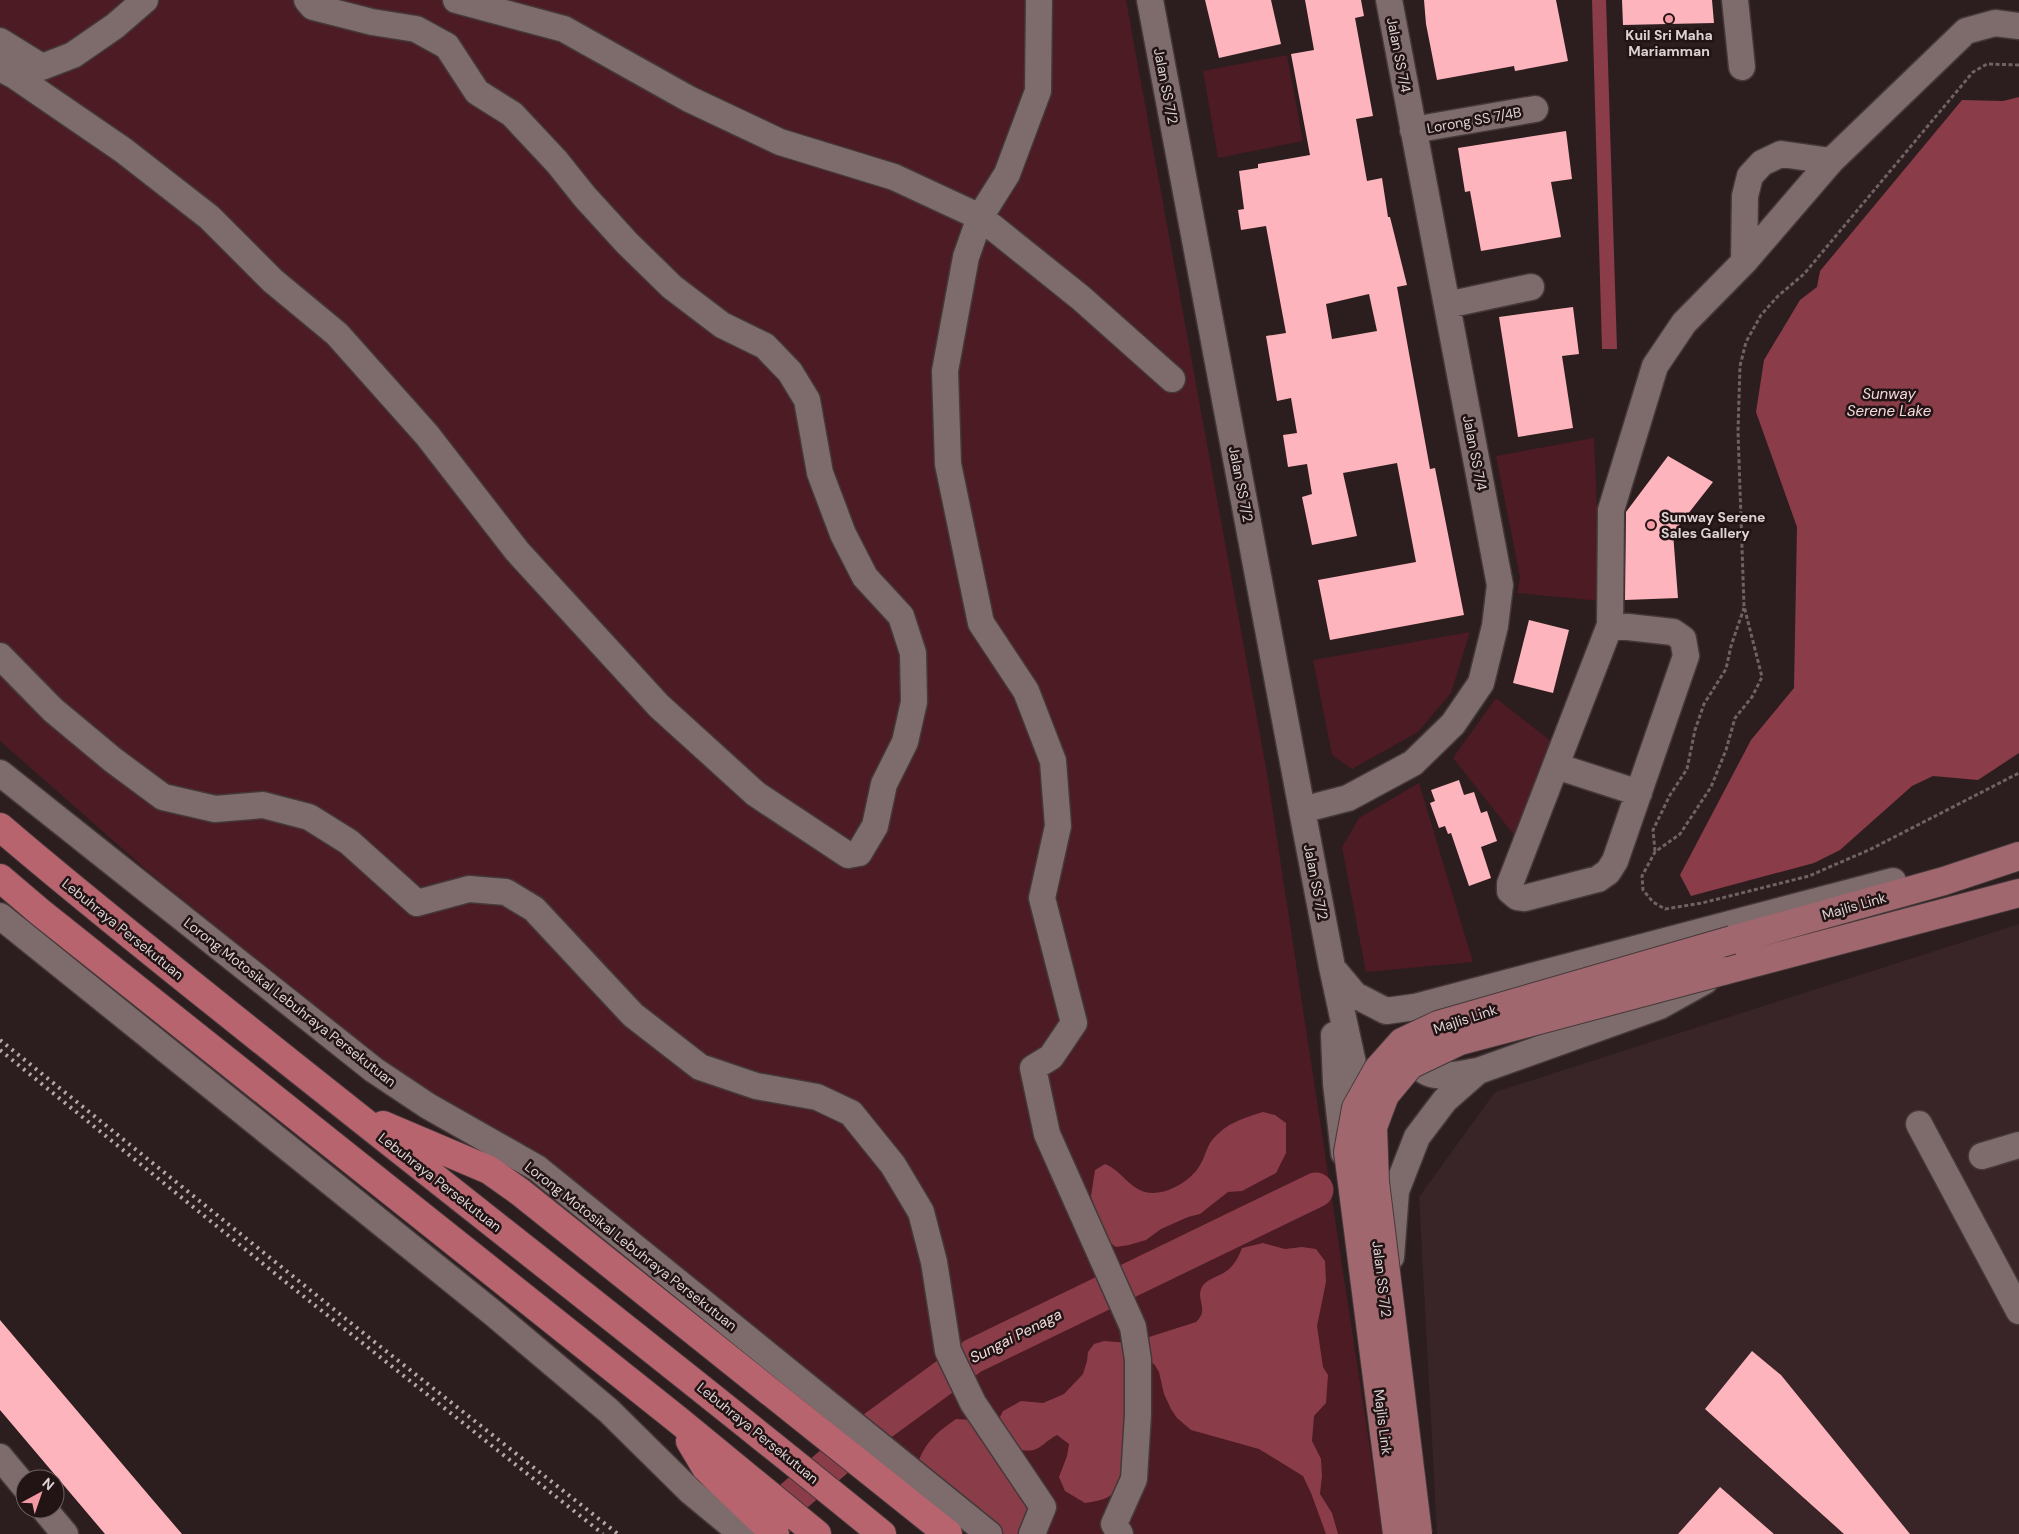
<svg xmlns="http://www.w3.org/2000/svg" width="2019" height="1534" viewBox="0 0 2019 1534" font-family="'DM Sans',sans-serif">
<style>
.built{fill:#392427}
.green{fill:#4c1b24}
.water{fill:#8a3c49}
.lines{fill:none;stroke-linecap:round;stroke-linejoin:round}
.river{stroke:#8a3c49;stroke-width:35}
.building{fill:#fdb4bc;fill-rule:evenodd}
.minor-casing{stroke:#443839;stroke-width:29}
.major-casing{stroke:#443839;stroke-width:30}
.highway-casing{stroke:#443839;stroke-width:30}
.path{stroke:#6f6263;stroke-width:3;stroke-dasharray:4 2.5;stroke-linecap:butt}
.minor{stroke:#7e6b6c;stroke-width:26}
.major{stroke:#a0676e;stroke-width:28}
.highway{stroke:#b7646f;stroke-width:28}
.rail{stroke:#b3a7a8;stroke-width:4;stroke-dasharray:2.5 5;stroke-linecap:butt}
.major-bridge-casing{stroke:#443839;stroke-width:30;stroke-linecap:butt}
.major-bridge{stroke:#a0676e;stroke-width:28}
.poi-dot{fill:#f49aa5;stroke:#221415;stroke-width:2}
.labels{text-anchor:middle;stroke-width:5;stroke-linejoin:round;paint-order:stroke}
.poi-label{font-size:14px;font-weight:bold;fill:#ded3d4;stroke:#221415}
.street-label{font-size:14px;fill:#ded3d4;stroke:#221415}
.water-label{font-size:15px;font-style:italic;fill:#f4dbdd;stroke:#221415}
</style>
<rect width="100%" height="100%" fill="#2c1d1e"/>
<path class="built" d="M2019 924V1534H1437L1419 1197 1495 1092Z"/>
<path class="green" d="M0 0H1126L1267 773 1383 1534H975L150 873 0 741Z
M1287 55 1303 141 1218 158 1203 71Z
M1594 438 1601 601 1517 593 1520 577 1496 456Z
M1470 632 1451 693 1418 732 1352 769 1332 755 1313 660Z
M1496 698 1553 743 1518 840 1453 758Z
M1419 783 1473 962 1366 972 1342 847 1359 818Z"/>
<path class="water" d="M1592 0H1606L1617 349H1602Z
M2019 97V753L1978 780 1933 776 1912 786 1840 850 1814 863 1691 896 1680 875 1751 740 1794 688 1797 527 1756 412 1764 360 1800 300 1817 287 1820 271 1962 100 2003 101Z
M1263 1112 1275 1115 1286 1123V1153L1276 1173 1242 1191 1228 1192 1200 1214 1188 1217 1161 1229 1146 1240 1129 1245 1116 1247 1105 1239 1091 1196 1095 1170 1105 1164C1121 1170 1128 1187 1145 1192 1163 1197 1191 1182 1200 1165 1208 1152 1205 1145 1219 1133 1232 1121 1247 1117 1263 1112Z
M1263 1243 1285 1249 1302 1247 1316 1249 1325 1261 1326 1282 1317 1326 1323 1367 1328 1375 1326 1403 1314 1416 1312 1441 1321 1459 1322 1476 1320 1494 1332 1513 1338 1534H1326L1311 1493 1303 1476 1259 1449 1191 1430 1177 1418 1171 1409 1164 1394 1159 1372 1154 1364 1148 1361 1146 1338 1196 1322C1210 1309 1195 1300 1202 1287 1206 1279 1218 1277 1225 1272 1234 1266 1238 1258 1242 1248Z
M1104 1341 1129 1343 1132 1358 1125 1366C1123 1398 1139 1472 1111 1495 1105 1500 1093 1502 1085 1503L1065 1491 1059 1477 1067 1456 1069 1444 1057 1435C1040 1444 1039 1455 1017 1449L999 1419 1003 1411 1021 1401 1043 1403 1064 1394 1083 1374 1087 1361 1088 1352 1094 1344Z
M956 1419 973 1420 1034 1509 1029 1523 1018 1534H1003L931 1474 919 1460C926 1441 940 1430 956 1419Z"/>
<g class="lines">
<path class="river" d="M758 1527 865 1435 973 1356 1316 1190"/>
</g>
<path class="building" d="M1205 0H1271L1281 44 1219 58Z
M1305 0H1361L1364 16 1355 18 1373 116 1356 119 1367 181 1382 178 1388 217H1390L1407 285 1397 287 1430 469 1435 468 1464 615 1330 640 1318 580 1416 562 1397 463 1343 473 1357 536 1312 545 1302 497 1312 494 1307 464 1288 467 1283 435 1297 433 1291 398 1277 401 1266 336 1286 333 1266 226 1241 230 1238 210 1244 209 1239 171 1258 168V164L1310 155 1291 54 1314 50ZM1369 294 1377 331 1332 339 1326 304Z
M1424 0H1556L1568 61 1515 71 1514 66 1437 80 1426 24Z
M1622 0H1712L1714 23 1623 25Z
M1566 131 1572 179 1551 182 1561 237 1481 251 1470 191 1465 192 1458 148Z
M1573 307 1579 354 1562 356 1573 428 1518 437 1499 317Z
M1668 456 1713 482 1673 533 1678 598 1625 600 1626 512Z
M1529 620 1569 630 1553 693 1513 683Z
M1459 780 1464 795 1474 792 1481 813 1487 811 1497 841 1481 847 1491 878 1469 886 1451 833 1448 834 1445 826 1439 828 1430 803 1435 801 1431 790Z
M0 1320 152 1499 182 1534H105L39 1456 0 1410Z
M1752 1351 1781 1375 1910 1534H1844L1705 1409Z
M1720 1487 1774 1534H1678Z"/>
<g class="lines">
<defs>
<path id="minor" d="M456 0 564 29 689 99 780 142 894 177 980 217 1081 298 1172 379
M1039 0 1038 91 1007 174 980 217 966 257 945 371 948 464 981 623 1026 691 1053 761 1058 826 1042 898 1074 1023 1051 1057 1033 1068 1047 1134 1133 1327 1138 1360V1414L1134 1479 1114 1524 1120 1534
M1150 0 1302 810 1332 967 1356 1077 1360 1114
M1735 0 1742 67
M0 41 42 67 73 55 115 26 145 0
M0 68 15 76 123 150 209 217 273 281 337 334 427 435 517 551 659 706 756 794 848 855 859 853 875 826 884 784 905 742 914 702 913 653 901 616 865 577 843 534 820 473 807 400 790 372 765 346 722 325 672 287 627 243 585 197 557 162 512 114 477 92 447 46 416 29 372 22 313 7 307 0
M1413 130 1535 109
M1744 262 1745 196 1750 176 1762 163 1781 154 1831 161
M1447 305 1531 287
M1610 625 1673 632 1683 639 1686 656 1615 861 1608 872 1598 879 1525 898 1517 897 1510 891V884L1610 625 1611 510 1655 366 1684 323 1744 262 1831 161 1966 31 1995 23 2019 26
M0 656 53 710 113 760 163 797 215 809 263 805 309 817 349 842 417 903 469 889 506 892 534 909 633 1015 700 1067 756 1086 817 1097 851 1113 893 1165 921 1212 934 1262 948 1351 973 1403 1043 1507 1032 1534
M1556 766 1639 793
M0 773 374 1070 428 1106 537 1168 989 1534
M1302 810 1348 798 1413 763 1453 724 1481 683 1495 626 1500 585 1389 0
M0 916 493 1313 609 1411 690 1491 742 1534
M1334 970 1355 995 1386 1011 1415 1007 1893 881
M1334 1035 1336 1083 1344 1153
M1412 1042C1414 1049 1415 1059 1419 1065 1430 1083 1461 1073 1478 1071
M1919 1124 2019 1311
M1982 1156 2019 1145
M1391 1257 1396 1191 1417 1137 1445 1100 1478 1071 1660 1006 1705 981
M0 1457 25 1487
M44 1509 65 1534"/>
<path id="major" d="M1732 940 1944 881 2019 856
M1723 971 2019 893"/>
<path id="highway" d="M0 827C84 899 170 967 255 1035 464 1202 675 1365 882 1534
M0 878 40 912 678 1420 817 1534
M383 1125 489 1170 520 1192 948 1534
M690 1441 706 1468 775 1534"/>
</defs>
<use href="#minor" class="minor-casing"/>
<use href="#major" class="major-casing"/>
<use href="#highway" class="highway-casing"/>
<path class="path" d="M2019 65 1987 64 1973 72 1804 274 1778 296 1761 315 1746 342 1740 366 1738 431 1744 606 1762 677 1752 697 1735 718 1726 750 1711 787 1680 834 1655 852 1642 876 1643 890 1653 902 1665 909 1702 903 1809 876 1871 849 2019 773
M1655 851 1653 830 1670 795 1687 769 1695 730 1704 704 1726 669 1731 646 1744 608"/>
<use href="#minor" class="minor"/>
<use href="#major" class="major"/>
<use href="#highway" class="highway"/>
<path class="rail" d="M0 1040 372 1340 618 1534
M0 1050 283 1280 603 1534"/>
<defs>
<path id="major-bridge" d="M1397 1534 1348 1152 1356 1108 1378 1069 1402 1042 1438 1025 1732 940
M1418 1534 1375 1182 1373 1127 1385 1095 1410 1065 1460 1041 1723 971"/>
</defs>
<use href="#major-bridge" class="major-bridge-casing"/>
<use href="#major-bridge" class="major-bridge"/>
</g>
<g class="poi-dot">
<circle cx="1669" cy="19" r="5"/>
<circle cx="1651" cy="525" r="5"/>
</g>
<g class="labels">
<g class="poi-label">
<text x="1669" y="40">Kuil Sri Maha<tspan x="1669" dy="16">Mariamman</tspan></text>
<text x="1661" y="522" text-anchor="start">Sunway Serene<tspan x="1661" dy="16">Sales Gallery</tspan></text>
</g>
<g class="street-label">
<text transform="translate(1399 55) rotate(79)" y="5">Jalan SS 7/4</text>
<text transform="translate(1166 86) rotate(79)" y="5">Jalan SS 7/2</text>
<text transform="translate(1474 120) rotate(-10)" y="5">Lorong SS 7/4B</text>
<text transform="translate(1475 453) rotate(79)" y="5">Jalan SS 7/4</text>
<text transform="translate(1241 484) rotate(79)" y="5">Jalan SS 7/2</text>
<text transform="translate(1316 882) rotate(79)" y="5">Jalan SS 7/2</text>
<text transform="translate(1854 906) rotate(-16)" y="5">Majlis Link</text>
<text transform="translate(123 929) rotate(39)" y="5">Lebuhraya Persekutuan</text>
<text transform="translate(290 1002) rotate(38)" y="5">Lorong Motosikal Lebuhraya Persekutuan</text>
<text transform="translate(1465 1019) rotate(-18)" y="5">Majlis Link</text>
<text transform="translate(440 1182) rotate(38)" y="5">Lebuhraya Persekutuan</text>
<text transform="translate(631 1246) rotate(38)" y="5">Lorong Motosikal Lebuhraya Persekutuan</text>
<text transform="translate(1382 1279) rotate(83)" y="5">Jalan SS 7/2</text>
<text transform="translate(1383 1422) rotate(83)" y="5">Majlis Link</text>
<text transform="translate(758 1433) rotate(39)" y="5">Lebuhraya Persekutuan</text>
</g>
<g class="water-label">
<text x="1889" y="399">Sunway<tspan x="1889" dy="17">Serene Lake</tspan></text>
<text transform="translate(1016 1336) rotate(-27)" y="5">Sungai Penaga</text>
</g>
</g>
<g transform="translate(40 1494) rotate(40)"><circle r="24" fill="#221415" stroke="#6d6061"/>
<path d="M0-4L9 19L0 12L-9 19Z" fill="#f49aa5"/>
<text y="-8" font-size="14" font-weight="bold" text-anchor="middle" fill="#ded3d4">N</text>
</g>
</svg>
